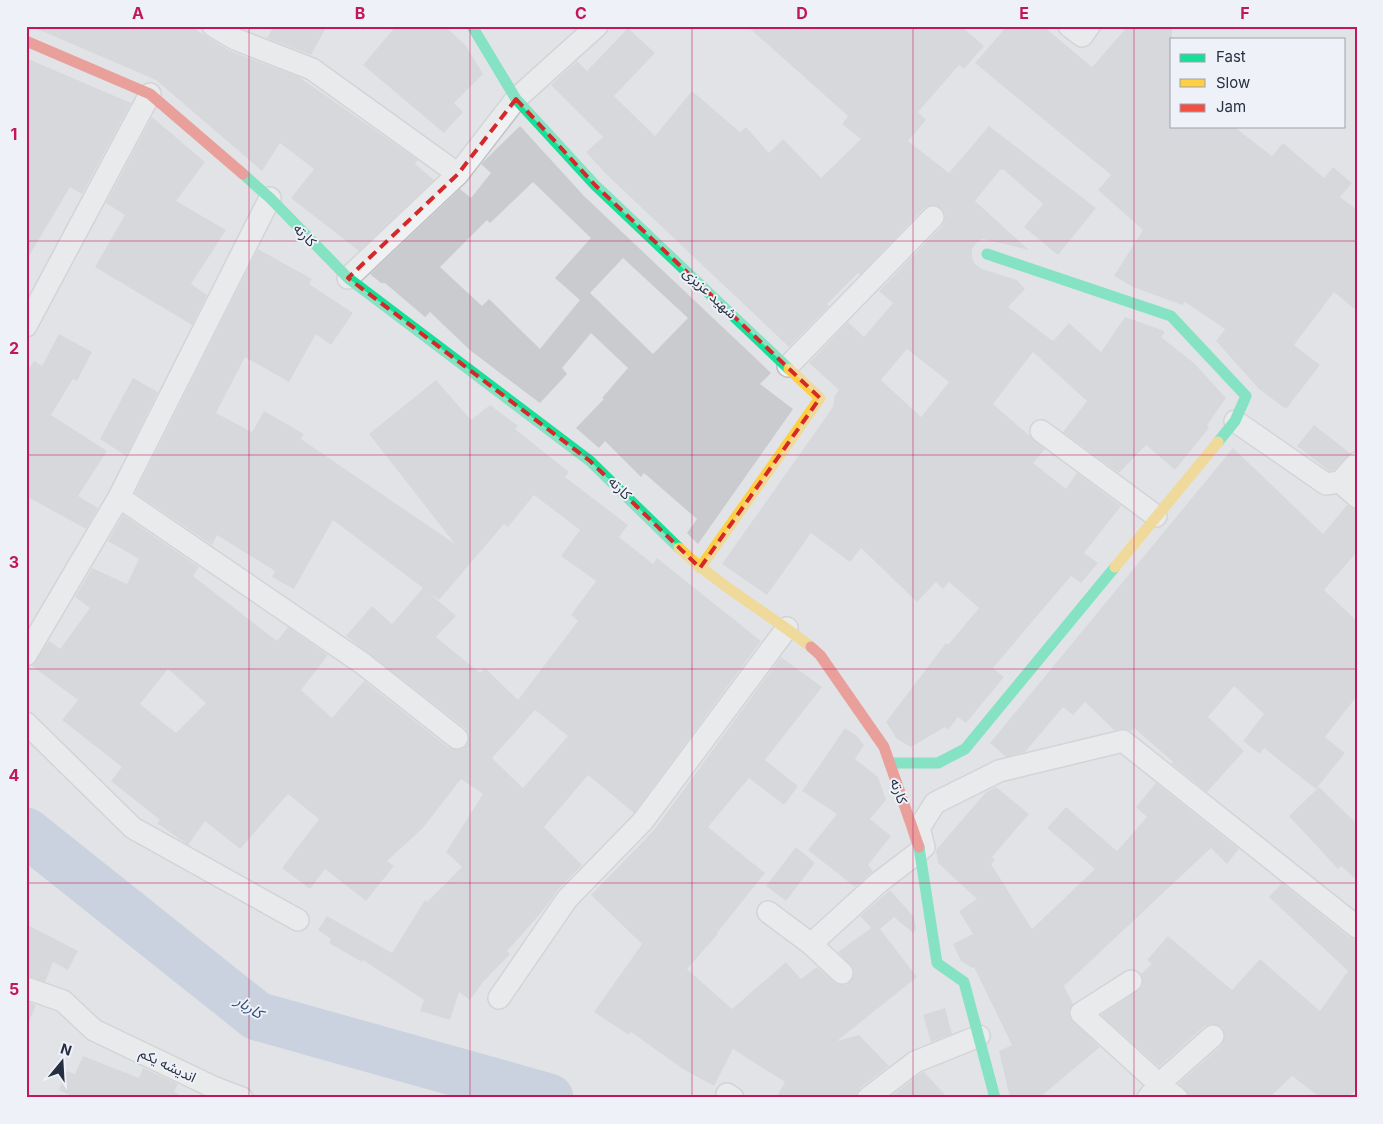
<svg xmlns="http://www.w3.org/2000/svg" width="1383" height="1124" viewBox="0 0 1383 1124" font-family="Inter,'Noto Sans Arabic',sans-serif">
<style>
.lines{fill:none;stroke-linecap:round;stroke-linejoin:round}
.river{stroke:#acbdd4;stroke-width:49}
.building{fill:#c9cbce;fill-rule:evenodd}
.street-casing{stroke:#bfc1c4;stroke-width:24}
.street{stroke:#f0f1f3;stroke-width:21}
.fast{stroke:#16e098;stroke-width:11}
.slow{stroke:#ffcf43;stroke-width:11}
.jam{stroke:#f24e42;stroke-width:11}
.marked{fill:none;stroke:#d62828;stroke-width:4;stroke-dasharray:10 6;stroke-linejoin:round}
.grid{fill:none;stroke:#c2185b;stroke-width:1;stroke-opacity:0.55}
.labels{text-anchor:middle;stroke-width:4;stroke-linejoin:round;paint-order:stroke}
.street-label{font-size:14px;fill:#262f41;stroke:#eef1f7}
.water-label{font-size:15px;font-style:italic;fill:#2d4a79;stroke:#eef1f7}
.neatline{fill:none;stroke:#c2185b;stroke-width:2}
.grid-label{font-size:16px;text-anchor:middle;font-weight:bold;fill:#c2185b}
</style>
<rect width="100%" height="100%" fill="#e1e3e6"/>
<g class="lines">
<path class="river" d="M26 832 257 1016 549 1098"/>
</g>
<path class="building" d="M30 26H190L230 51 299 77 418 160 415 164 434 180 359 251 291 198 314 169 280 143 262 171 156 80Z
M274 26H327L311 55 267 38Z
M396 26H445L466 46 483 74 454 103 463 112 444 133 363 65Z
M747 26H961L984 46 964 69 959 65 918 112 926 120 908 141 949 173 989 126 1096 208 1058 255 1024 227 1043 204 1003 169 1000 170 975 201 1029 250 983 239 976 243 972 249V258L975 264 982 269 1017 280 1025 289 1008 307 1053 341 1069 323 1101 352 1125 317 1162 330 1165 332 1161 337 1194 363 1226 398 1207 425 1209 428 1175 470 1146 445 1119 473 1063 432 1087 401 1033 352 993 404 1045 449 1033 463 1066 489 1077 473 1121 506 1084 553 1098 563 1081 583 1071 576 993 668 1004 677 966 723 958 717 948 730 945 727 911 747 897 739 886 722 946 643 948 645 979 608 949 582 943 589 936 582 917 602 861 548 850 562 811 533 767 595 722 564 833 407 835 395 839 390 809 363 848 322 864 337 893 303 879 291 942 226 945 220V213L936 205 924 208 860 275 858 273 827 304 829 306 789 347 606 174 586 152 603 137 551 85 577 61 587 71 628 28 655 53 614 96 655 136 692 91 740 132 746 127 769 153 783 139 821 178 861 139 842 124 848 116ZM907 349 949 382 921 417 881 380Z
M1007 26H1043L1092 67 1128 26H1172V126H1233L1272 156 1283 143 1324 178 1333 167 1352 183 1340 197 1357 210V311L1334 292 1294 345 1320 365 1286 409 1259 389 1216 341 1225 329 1185 302 1182 305 1133 287 1114 276 1143 230 1098 190 1111 175 975 63Z
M26 58 131 103 82 194 70 187 26 261Z
M152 117 205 162 176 201 226 230 191 284 207 295 192 325 95 267 125 215 106 203Z
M520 126 584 196 771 373 760 384 793 409 698 544 687 533 697 519 644 473 641 477 605 441 599 448 576 428 604 399 602 398 628 368 591 333 562 368 567 374 540 403 471 351 430 312 425 317 385 283H381L370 274 460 189 471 198 491 173 481 164ZM533 182 591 238 555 278 580 300 540 349 489 299 482 306 440 267 487 220 490 223ZM623 258 688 318 653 354 590 293Z
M258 249 312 279 309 284 353 313 331 345 316 334 289 382 245 357 216 413 252 432 264 411 304 434 301 439 455 544 369 434 436 380 471 420 490 405 518 426 515 429 569 472 565 477 628 525 619 537 653 564 657 558 761 641 634 813 588 775 544 827 582 865 558 890 541 913 507 951 510 954 483 982 470 1000 459 992 450 1020 420 1011 424 1000 363 960 362 962 329 943 331 939 318 930 327 916 392 953 425 900 427 902 462 867 446 852 483 794 461 779 422 829 387 861 394 866 366 901 325 869 310 889 282 868 319 819 288 794 240 849 205 821 188 845 157 823 160 820 111 781 122 767 62 720 78 700 32 666 49 641 60 649 90 608 75 597 92 568 127 584 139 559 108 541 123 515 199 567 193 576 277 641 288 627 328 655 301 690 332 718 364 681 449 748 461 750 467 745 469 734 465 728 346 636 372 606 392 624 423 588 333 520 294 589 272 577 275 571 217 535 212 545 135 493ZM534 495 580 530 561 556 596 581 571 615 578 621 518 700 485 668 480 673 436 637 456 616 429 593 439 600 504 524 508 527ZM168 669 206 703 176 733 140 704ZM535 710 568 736 523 788 492 758Z
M59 334 92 352 77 381 73 379 51 415 107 451 78 496 98 508 86 529 26 496V373L34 361 42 366Z
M133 378 158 392 126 456 100 439Z
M1314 425 1350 453 1334 470 1329 471 1297 446Z
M1233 448 1323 534 1347 505 1357 509V552L1324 590 1357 621V696L1325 737 1345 753 1316 789 1264 748 1260 754 1243 741 1264 714 1234 686 1208 717 1244 751 1207 792 1171 763 1173 762 1134 728 1131 731 1125 729 1114 730 1085 702 1073 715 1063 707 1025 752 1006 757 990 743Z
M781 657 822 687 765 760 798 786 784 805 749 778 708 827 765 873 717 933 718 934 687 969 732 1009 786 962 801 979 817 967 834 982 846 985 854 976V970L838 952 871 928 860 916 890 890 914 917 916 929 913 933 894 917 880 929 917 977 837 1041 859 1035 889 1066 860 1088 856 1098H776L785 1082 733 1049 714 1086 683 1069 631 1032 629 1035 594 1012 642 944 591 895 654 830Z
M845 728 857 736 864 745 855 759 878 777 886 800 870 819 891 836 868 865 873 871 855 887 808 850 837 814 802 791Z
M1156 783 1239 849 1227 864 1211 848 1064 986 1073 1004 1069 1012 1070 1018 1100 1047 1039 1098H1010L999 1051 1012 1045 974 967 972 968 961 961 953 944 973 934 959 911 977 899 938 863 936 850 986 792 996 787 1029 814 992 857 995 860 991 864 1032 929 1095 869 1047 828 1066 807 1117 851 1147 817 1136 807Z
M1319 787 1357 824V880L1341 866 1338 869 1289 816Z
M796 847 815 863 786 901 766 886Z
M1282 883 1349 937 1357 939V1087L1348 1098H1321L1292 1076 1269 1098H1189L1188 1093 1179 1083 1222 1045 1225 1034 1222 1027 1211 1024 1205 1026 1159 1067 1101 1015 1142 987 1143 980 1141 974 1152 964 1147 960 1168 936 1232 990 1260 959 1320 1011 1348 971 1269 897Z
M26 924 78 951 68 970 53 962 45 982 26 976Z
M26 1001 36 1005 27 1026H26Z
M945 1008 952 1034 931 1042 923 1015Z
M83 1056 139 1078 143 1068 178 1084 174 1092 186 1098H76L59 1090 67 1071 75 1074Z
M924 1072 948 1098H889L921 1073Z"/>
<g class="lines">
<defs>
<path id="street" d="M213 26 235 39 312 69 458 174
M1069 26 1082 36 1089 26
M348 278 458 174 516 99 597 26
M26 326 150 94
M788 366 933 217
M1235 421 1326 484 1340 482 1357 497
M1041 431 1156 516
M1340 482 1357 463
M119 497 362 663 457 738
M26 655 119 497 270 198
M26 723 133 828 298 920
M924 847 919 828 935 803 999 771 1123 741 1357 927
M768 912 811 944 842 973
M811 944 878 883 920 851
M1131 981 1081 1013 1159 1084 1177 1098
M26 988 63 1001 94 1030 213 1087 242 1098
M499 998 567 899 643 821 787 628
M727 1094 733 1098
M868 1098 915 1062 979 1036
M1148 1098 1159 1084 1213 1036"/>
</defs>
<use href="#street" class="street-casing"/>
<use href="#street" class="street"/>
<path class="fast" d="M472 26 516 99 595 185 789 369
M243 174 270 198 348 278 590 461 679 548
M987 254 1171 316 1246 396 1235 421 1218 442
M890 763H938L965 749 1115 567
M919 847 937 963 964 982 995 1098"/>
<path class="slow" d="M679 548C719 586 768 613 811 647
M1115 567 1218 442
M700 568 820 398 789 369"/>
<path class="jam" d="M26 41 150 94 243 174
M811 647 820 655 884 747 919 847"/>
</g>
<path d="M0 0H1383V1124H0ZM516 99 595 185 820 398 700 568 590 461 348 278 458 174Z" fill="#e1e3e6" fill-opacity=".55" fill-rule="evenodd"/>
<path class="marked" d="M516 99 595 185 820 398 700 568 590 461 348 278 458 174Z"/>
<path class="grid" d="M249 26V1098M470 26V1098M692 26V1098M913 26V1098M1134 26V1098M26 241H1357M26 455H1357M26 669H1357M26 883H1357"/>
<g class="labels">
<g class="street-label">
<text transform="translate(305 235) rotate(46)" y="5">کارته</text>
<text transform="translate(710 293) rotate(43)" y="5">شهید عزیزی</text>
<text transform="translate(620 488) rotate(45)" y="5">کارته</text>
<text transform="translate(899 791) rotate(71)" y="5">کارته</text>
<text transform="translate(168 1065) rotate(26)" y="5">اندیشه یکم</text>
</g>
<g class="water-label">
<text transform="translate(249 1007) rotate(33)" y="5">کاربار</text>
</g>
</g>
<rect width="1383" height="1124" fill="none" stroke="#eef1f7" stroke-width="55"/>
<rect x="1170" y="38" width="175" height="90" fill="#eef1f7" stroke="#9ea3ae"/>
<rect x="1180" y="54" width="25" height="8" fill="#16e098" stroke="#9ea3ae"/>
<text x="1216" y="62" font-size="15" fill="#262f41">Fast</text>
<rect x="1180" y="79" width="25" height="8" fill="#ffcf43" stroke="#9ea3ae"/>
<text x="1216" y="88" font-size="15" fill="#262f41">Slow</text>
<rect x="1180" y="104" width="25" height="8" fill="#f24e42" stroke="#9ea3ae"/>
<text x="1216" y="112" font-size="15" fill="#262f41">Jam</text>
<g transform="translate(62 1062) rotate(18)" stroke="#eef1f7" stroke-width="4" paint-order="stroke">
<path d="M0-4L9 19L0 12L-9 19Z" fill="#262f41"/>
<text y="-8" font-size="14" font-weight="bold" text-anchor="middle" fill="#262f41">N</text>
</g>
<rect x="28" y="28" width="1328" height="1068" class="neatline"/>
<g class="grid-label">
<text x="138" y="19">A</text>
<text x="360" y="19">B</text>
<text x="581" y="19">C</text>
<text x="802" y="19">D</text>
<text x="1024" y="19">E</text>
<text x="1245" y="19">F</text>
<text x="14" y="140">1</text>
<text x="14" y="354">2</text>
<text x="14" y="568">3</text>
<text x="14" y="781">4</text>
<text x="14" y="995">5</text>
</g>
</svg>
